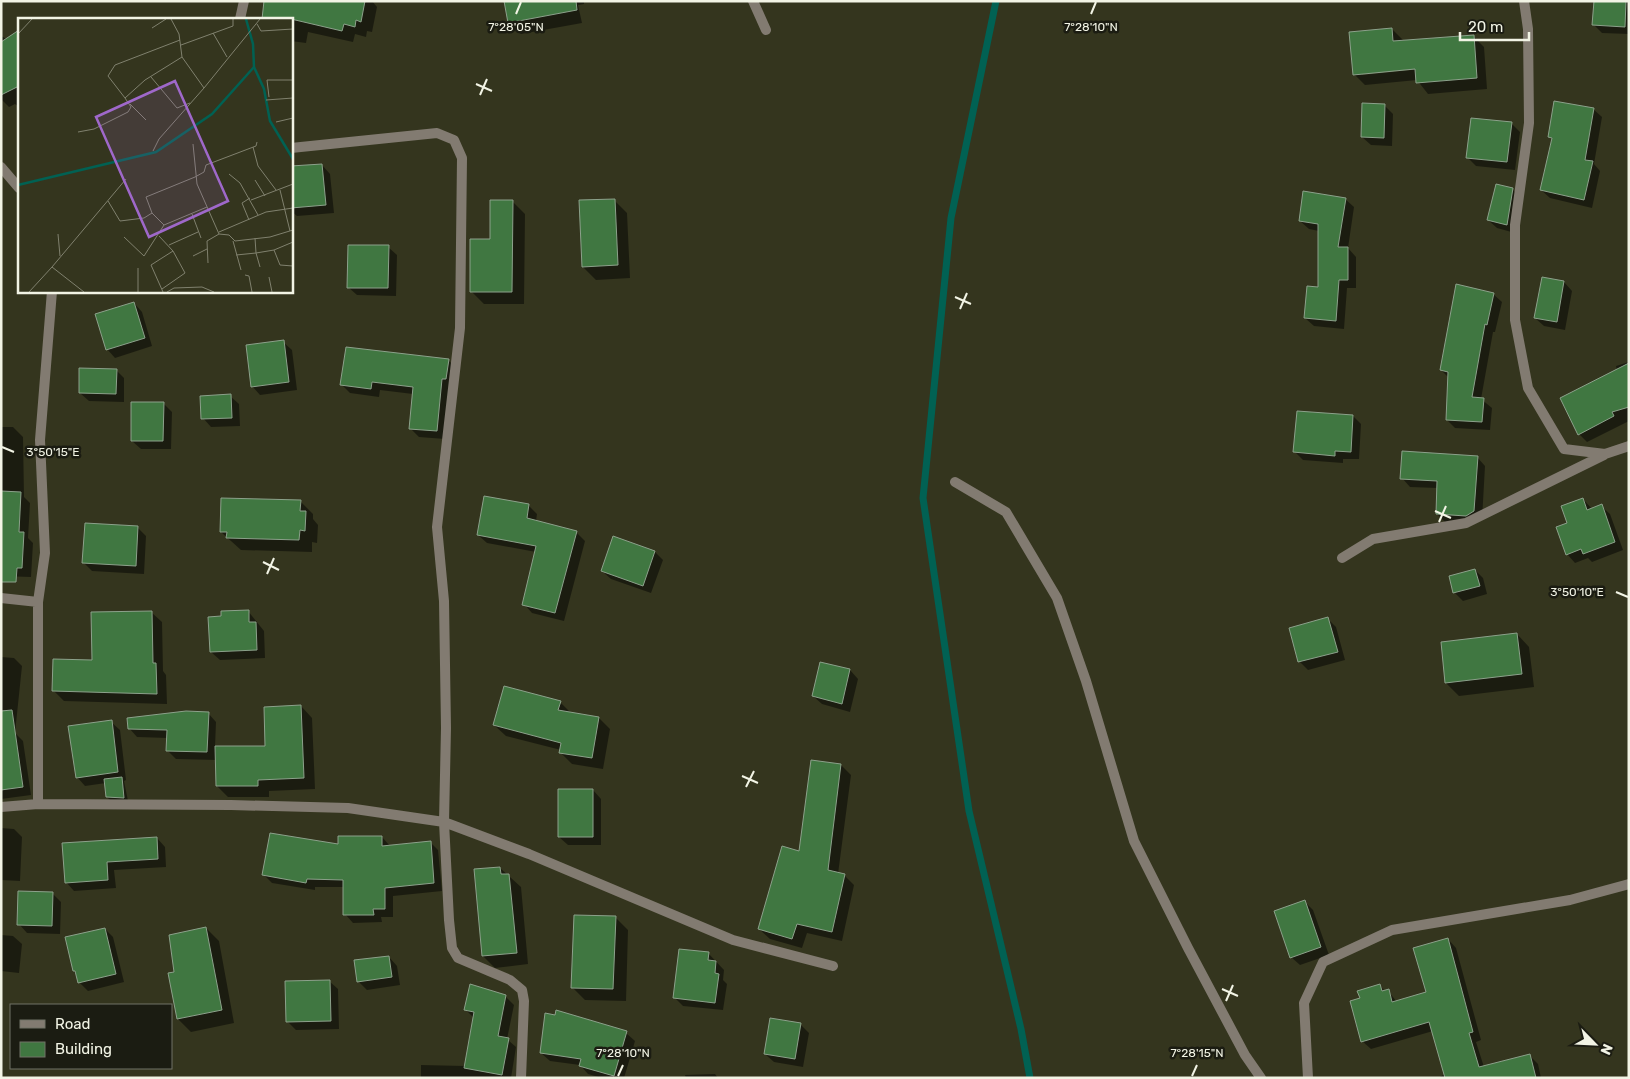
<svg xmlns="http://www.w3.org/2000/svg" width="1630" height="1079" viewBox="0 0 1630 1079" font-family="Rubik,sans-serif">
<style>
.shadow{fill:#0007;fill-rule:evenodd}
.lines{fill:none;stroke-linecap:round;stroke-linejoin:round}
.stream{stroke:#016153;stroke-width:7}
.building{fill:#407741;stroke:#8ca18b}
.minor{stroke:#827b71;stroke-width:10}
.ticks{fill:none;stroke:#f2f4e5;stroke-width:2}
.inset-river{fill:none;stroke:#016153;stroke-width:2.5}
.inset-road{fill:none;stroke:#80816e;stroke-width:1}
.view{fill:#9f68ca;fill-opacity:0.15;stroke:#9f68ca;stroke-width:2.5}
.inset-edge{fill:none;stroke:#f2f4e5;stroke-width:2.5}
.ticks-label{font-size:12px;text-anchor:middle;fill:#f2f4e5;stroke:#1b1c12;stroke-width:5;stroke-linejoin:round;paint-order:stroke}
</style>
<rect width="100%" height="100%" fill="#34351e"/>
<path class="shadow" d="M324 1H372L377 7 372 32 367 31 366 37 355 34 353 42 308 32 306 43 291 41V19Z
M505 1H584V4L578 5 582 23 521 34 509 23Z
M1595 1H1629V34L1602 33 1594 25Z
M1392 29 1403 40 1473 36 1484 47 1487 89 1428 94 1417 80 1365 85 1354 74ZM1421 67V69L1362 75V72Z
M19 31V107L15 104 9 107 1 99V36L7 39Z
M1385 106 1393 114 1392 146 1371 145 1362 137Z
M1593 109 1602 117 1594 164 1600 171 1592 208 1550 198 1541 190 1552 140 1550 137Z
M1511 123 1520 132 1515 170 1476 166 1468 158Z
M322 165 330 174 334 213 297 216 291 211V168Z
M1512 189 1521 198 1515 233 1497 228 1488 220Z
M1345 199 1354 207 1348 248 1356 257V288H1347L1344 329 1314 326 1305 318 1320 288 1319 231 1309 229 1300 221Z
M614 200 627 213 630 278 596 280 583 267Z
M512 201 525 214 524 304H484L471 291 491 240Z
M388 247 397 255 396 296 357 295 348 287Z
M1564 282 1572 291 1565 330 1544 326 1535 318Z
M1493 294 1502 302 1495 332H1493L1481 399 1492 408 1490 430 1455 428 1447 420 1449 378 1441 370Z
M134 303 142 312 152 346 115 358 107 349Z
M283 342 292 350 297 390 260 395 252 386Z
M448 360 456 368 445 439 419 437 410 428 413 394 380 390 379 397 350 393 342 385Z
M1629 362V421L1587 442 1579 434 1617 370 1616 366Z
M116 370 124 378V402L89 401 80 393Z
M230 396 239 404 240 426 211 427 203 418Z
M163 403 172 412 171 449H141L132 441Z
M1353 416 1361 424 1359 459H1343V463L1303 460 1295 452Z
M1 427H13L23 437 24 497 30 503 28 538 33 543 31 577 1 576Z
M1477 457 1485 466 1482 520 1445 522 1437 514 1438 488 1410 487 1402 478Z
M1583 499 1592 509 1601 506 1610 514 1623 550 1592 562 1588 558 1575 563 1567 554 1568 524Z
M300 501 313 514V519L318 525 317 543 312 542V552L241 550 221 532Z
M529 506 537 514 536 521 576 532 585 541 564 621 532 613 524 604 536 552 487 543 478 535Z
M137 527 146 536 144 574 92 571 84 563Z
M655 552 663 560 651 593 611 579 602 571Z
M1475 570 1483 578 1487 594 1463 601 1454 592Z
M248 611 264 631 265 658 220 660 211 652 209 618Z
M151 612 162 622 163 671 166 675 167 704 64 701 53 690 93 661Z
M1327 618 1336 627 1345 660 1308 670 1300 662 1291 628Z
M1517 634 1529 647 1534 687 1459 696 1446 683Z
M1 657 14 658 22 666 15 733 23 741 31 795 1 799Z
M850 670 858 679 850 712 822 704 813 696Z
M560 702 571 713 599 718 610 729 603 769 572 764 561 753V750L506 736 494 725Z
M301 706 312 718 315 789 269 791V797H228L217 786V760L176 759 167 750 168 738 137 737 129 728 208 713 216 722 215 747H267Z
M111 722 120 730 126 780 124 781 128 801H111L107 797 106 783 85 786 77 777Z
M841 765 851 775 838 874 844 875 854 885 842 941 807 933 802 948 770 939 759 929 800 852Z
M593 790 601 799V845H568L559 837Z
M1 828 14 829 22 837 20 881 1 880Z
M382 837 390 846 430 842 438 850 442 891 393 896V917H381L382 922 353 923 345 914V887H315V890L272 883 264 875 339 846Z
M157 838 165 847 166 867 114 870 116 888 74 891 66 882 64 844Z
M500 868 521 887 528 964 495 968 483 956Z
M52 893 61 902 60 934 27 933 19 924Z
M1305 902 1313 910 1329 955 1300 965 1291 957Z
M615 917 628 930 626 1001 585 1000 572 987Z
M206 928 219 941 234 1023 191 1032 178 1019 172 956Z
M105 929 113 937 124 982 88 991 79 982 74 971Z
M1 935 13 936 22 944 19 973 1 971Z
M1448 939 1456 948 1481 1040 1476 1042 1484 1067 1530 1056 1538 1064 1541 1078H1438L1445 1074 1433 1031 1371 1049 1362 1041 1361 999 1380 986 1386 992 1388 991 1397 1002 1427 993Z
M708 953 724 970 723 980 727 984 723 1010 683 1006 675 998Z
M389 957 397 966 400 985 367 990 358 981Z
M329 981 338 989 339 1029 296 1030 287 1021Z
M505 996 514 1005 507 1039 516 1047 511 1078H421V1065L465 1066 474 1018 465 1009Z
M800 1024 809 1033 803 1067 774 1062 765 1054Z
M626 1033 635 1041 624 1078H602L588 1074 580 1065 550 1061 541 1053Z
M715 1074 718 1078H686L685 1075Z"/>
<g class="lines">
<path class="stream" d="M996 1 951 218 923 498 969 811 1021 1029 1030 1078"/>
</g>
<path class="building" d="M264 1H365L361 22 356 20 355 27 344 24 342 31 291 19H262Z
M504 1H576L577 10 508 23Z
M1594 1H1626L1625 27 1592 25Z
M1392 28 1393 41 1474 35 1477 78 1416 83 1415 69 1353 75 1349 32Z
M19 30V86L1 95V42Z
M1554 101 1594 108 1585 160 1593 161 1584 200 1540 190 1552 138 1548 137Z
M1362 103 1385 104 1384 138 1361 137Z
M1471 118 1512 122 1507 162 1466 158Z
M322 164 326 205 291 208V166Z
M1496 184 1513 188 1507 225 1487 220Z
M1303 191 1346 198 1338 247H1348V280H1339L1336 321 1304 318 1307 286 1318 287V224L1299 221Z
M615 199 618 265 582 267 579 200Z
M490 200H513L512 292H470V239H490Z
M348 245H389L388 288H347Z
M1542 277 1564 281 1557 322 1534 318Z
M1456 284 1494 293 1487 325 1485 324 1472 397 1484 398 1482 422 1446 420 1448 372 1440 370Z
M134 302 145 338 106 350 95 314Z
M284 340 289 382 251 387 246 345Z
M346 347 449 359 446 379H442L437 431 409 429 413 387 372 382 371 389 340 385Z
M1629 363V407L1612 412 1614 416 1578 435 1560 398Z
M79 368 117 369 116 394 79 393Z
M231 394 232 418 201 419 200 396Z
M131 402H164L163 441H131Z
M1297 411 1353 415 1351 452 1335 451V456L1293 452Z
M1402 451 1478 456 1474 511 1466 516 1436 514 1437 481 1400 479Z
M1 491 21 492 19 532H24L22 568H17L16 582H1Z
M484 496 529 504 527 518 577 531 555 613 522 605 536 546 477 535Z
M221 498 301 500 300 511H306L305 531 300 530 299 540 226 538 227 532H220Z
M1583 498 1587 510 1602 504 1615 542 1583 554 1581 549 1566 555 1556 527 1567 523 1561 506Z
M85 523 138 526 136 566 82 563Z
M613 536 655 551 643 586 601 571Z
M1475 569 1480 586 1453 593 1449 576Z
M249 610V622H256L257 650 210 652 208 617 221 616V611Z
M152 611 153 663H156L157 694 52 691 53 659 92 660 91 612Z
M1328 617 1338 652 1298 662 1289 628Z
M1517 633 1522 674 1445 683 1441 642Z
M820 662 850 669 842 704 812 696Z
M504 686 561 701 558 710 599 717 592 758 559 753 561 743 493 725Z
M301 705 304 778 258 780V786H216L215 746H265L264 707Z
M12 710 23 787 1 790V711Z
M186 711 209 712 207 752 166 751 167 730 128 729 127 718Z
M112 720 118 772 76 778 68 726Z
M811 760 841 764 828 870 845 874 832 932 797 924 792 939 758 929 782 846 799 851Z
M122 777 124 798 106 797 104 779Z
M558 789H593V837H558Z
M270 833 338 844V836H382V846L431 841 434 883 385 888V909H373L374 915H343V880L307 879 306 883 262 875Z
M157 837 158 859 107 862 108 880 65 883 62 843Z
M500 867 501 874H509L517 953 482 956 474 869Z
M18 891 53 892 52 926 17 925Z
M1305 900 1321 947 1290 958 1274 911Z
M574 915 616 916 613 989 571 988Z
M206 927 222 1010 177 1019 168 973 174 972 169 935Z
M105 928 116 974 78 983 75 971H73L65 937Z
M1448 938 1473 1032 1469 1033 1479 1067 1530 1054 1536 1078H1445L1429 1022 1361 1042 1350 1001 1360 998 1357 991 1380 984 1382 991 1389 989 1392 1002 1426 992 1413 948Z
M679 949 709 952 708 960 716 961 715 973 719 974 715 1003 673 998Z
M389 956 392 977 357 982 354 960Z
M330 980 331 1021 286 1022 285 981Z
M470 984 506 995 498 1036 509 1038 502 1075 464 1068 474 1012 464 1010Z
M556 1010 627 1031 614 1076 579 1066 581 1059 540 1053 545 1013 555 1015Z
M770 1018 801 1023 795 1059 764 1054Z"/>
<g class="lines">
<path class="minor" d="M753 1 766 30
M1524 1 1528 29 1529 123 1515 225V320L1528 388 1564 449 1605 454 1629 446
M240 19 244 1
M291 148 437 133 454 140 462 158 460 328 437 527 444 601 446 728 444 822 449 920 452 948 458 958 510 980 522 990 524 1001 521 1078
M1 167 19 188
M955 482 1006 512 1057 598 1086 681 1134 841 1188 948 1245 1055 1261 1078
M1342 558 1373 539 1466 523 1604 455
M1 598 38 602
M38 804V602L45 553 40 440 52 291
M1 807 38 804 231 805 348 808 444 822 529 854 733 940 833 966
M1308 1078 1304 1003 1323 962 1392 930 1570 900 1629 884"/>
</g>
<path class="ticks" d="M516 14 521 2M1091 14 1096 2M476 84 492 91M480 95 487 79M955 297 971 304M960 309 967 293M2 447 14 452M1435 511 1451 518M1439 522 1446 506M263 562 279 570M267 574 274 558M1616 592 1628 597M742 776 758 783M746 787 754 771M1222 989 1238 996M1226 1001 1233 985M618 1076 623 1065M1192 1076 1197 1065"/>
<g transform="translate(18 18)">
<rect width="275" height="275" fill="#34351e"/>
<path class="inset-river" d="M228 1 235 26 236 49 246 71 252 103 275 141M0 167 138 134 194 96 236 49"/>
<path class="inset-road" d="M153 1 161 16 164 39 186 70 242 1M239 6 243 13 275 11M134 10 148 1M195 15 209 39M0 16 14 1M162 22 97 47 90 58 107 80 127 62 164 39M163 27 215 8V1M133 59 159 90 172 85M251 79 249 62H275M248 82 275 80M112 86 128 102M258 104 275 100M60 114 76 111 110 94 113 89 107 80M175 126 179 166 201 216 211 217 217 223 252 219 275 212M235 129 240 148 258 172M135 133 141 121 186 70M211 156 222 165 240 197M237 162 247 178M262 172 272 213M233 182 275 166M90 183 102 203 126 200 134 195M174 196 183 220M231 202 224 185 232 180M146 207 134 195 128 179 177 159 186 154 188 147 238 128 239 124M201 214 248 194 275 190M40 216 42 238M141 218 155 233 167 255 144 271M106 219 126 238 146 207 189 189M237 220 238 235 256 232 262 247 275 248M215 223 223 252M151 227 180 214M256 232 275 224M218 237 238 235 242 249M175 238 189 231M190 245 189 223 201 216M34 249 108 161M120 250V274M227 257 231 258 234 274M251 259 254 274M11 274 34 249 66 274M145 274 133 247 155 233M149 274 156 270 184 269 196 274"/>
<path class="view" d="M157 63 210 183 131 219 78 99Z"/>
<rect width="275" height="275" class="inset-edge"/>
</g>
<g class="ticks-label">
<text x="516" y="31">7°28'05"N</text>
<text x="1091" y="31">7°28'10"N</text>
<text x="53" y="456">3°50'15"E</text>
<text x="1577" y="596">3°50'10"E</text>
<text x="623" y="1057">7°28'10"N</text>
<text x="1197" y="1057">7°28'15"N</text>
</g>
<rect width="1630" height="1079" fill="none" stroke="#f2f4e5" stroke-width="5"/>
<rect x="10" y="1004" width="162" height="65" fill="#1b1c12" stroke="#717266"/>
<rect x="20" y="1020" width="25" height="8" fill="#827b71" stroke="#717266"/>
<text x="55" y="1029" font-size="15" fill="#f2f4e5">Road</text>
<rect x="20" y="1042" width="25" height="15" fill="#407741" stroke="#717266"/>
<text x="55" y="1054" font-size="15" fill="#f2f4e5">Building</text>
<g transform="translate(1595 1044) rotate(114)" stroke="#1b1c12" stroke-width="4" paint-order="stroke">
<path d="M0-4L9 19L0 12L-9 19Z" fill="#f2f4e5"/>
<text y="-8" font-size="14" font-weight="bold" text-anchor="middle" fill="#f2f4e5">N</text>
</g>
<path d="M1460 32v8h69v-8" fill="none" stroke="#f2f4e5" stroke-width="2.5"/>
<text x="1468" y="32" font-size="15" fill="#f2f4e5" stroke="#1b1c12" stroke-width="4" paint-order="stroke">20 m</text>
</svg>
